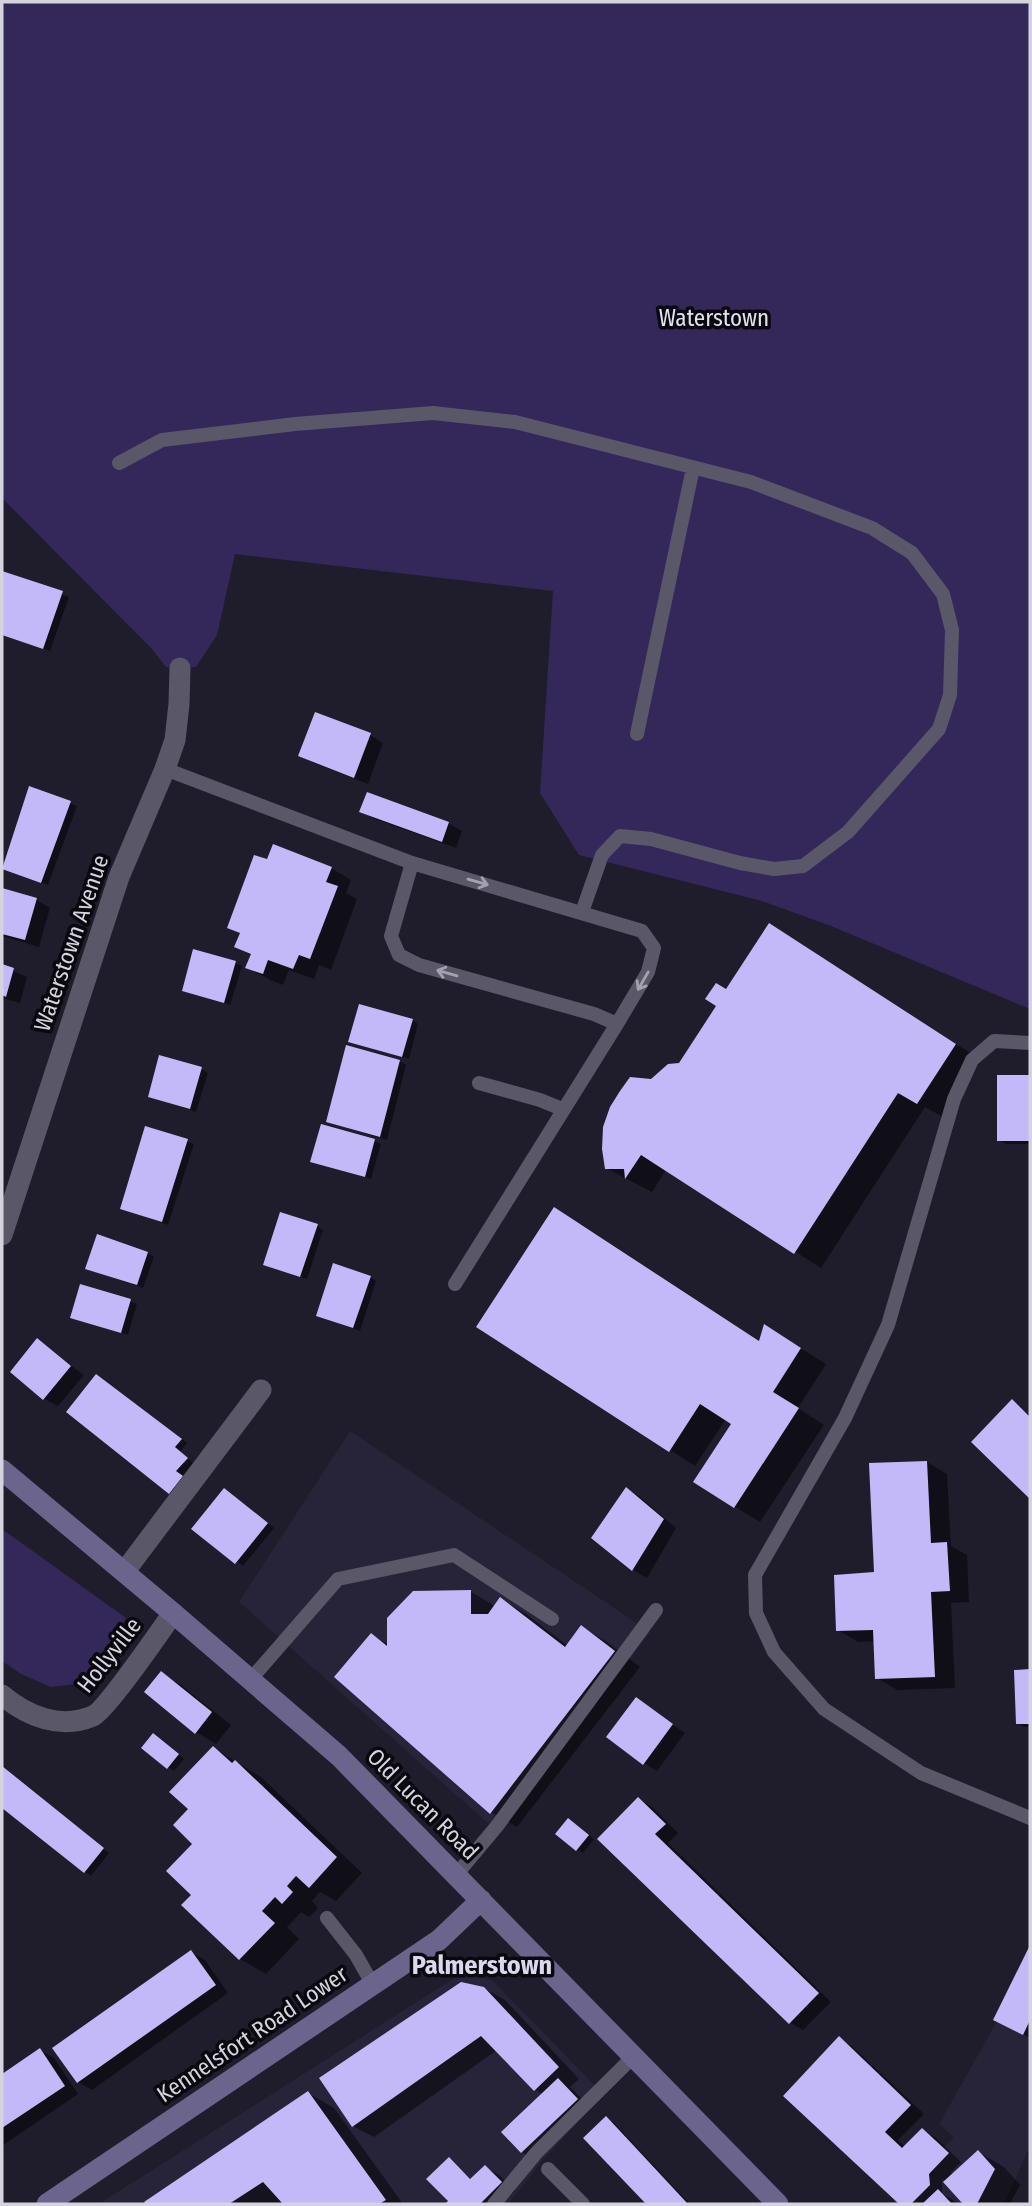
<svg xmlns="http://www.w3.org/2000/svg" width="1032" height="2206" viewBox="0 0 1032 2206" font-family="'Fira Sans Condensed',sans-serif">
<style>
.built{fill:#272439}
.green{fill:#332859}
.shadow{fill:#0007}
.building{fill:#c3b9f9}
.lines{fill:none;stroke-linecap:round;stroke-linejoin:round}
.lane{stroke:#5a5769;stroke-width:14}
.street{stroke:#5a5769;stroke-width:21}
.secondary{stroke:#6b648c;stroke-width:21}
.oneway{stroke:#a4a2af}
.labels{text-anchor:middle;stroke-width:7;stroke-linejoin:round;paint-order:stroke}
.park-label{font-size:23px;fill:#e2e0f2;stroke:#09080e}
.street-label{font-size:23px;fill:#d5d4de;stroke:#09080e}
.quarter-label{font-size:26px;font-weight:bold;fill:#dad8ec;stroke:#09080e}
</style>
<rect width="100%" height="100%" fill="#1f1d2c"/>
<path class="built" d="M350 1431 650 1632 499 1833 239 1602Z
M1030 1963V2146L1004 2204H891L954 2137 939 2124Z
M464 1972 493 1981 603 2094 543 2160 508 2204H99Z"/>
<path class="green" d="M2 2H1030V1009L831 926 762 901 579 855 540 793 553 591 235 554 217 635 196 667H166L152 649 2 498Z
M2 1529 126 1618 99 1660 77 1684 51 1687 21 1674 2 1661Z"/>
<path class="shadow" d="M2 573 69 597 50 651 2 635Z
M370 735 383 743 368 784 314 763 301 756Z
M30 789 77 806 48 885 2 867Z
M361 811 448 823 462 831 456 848 375 819Z
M269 862 331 868 351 880 346 893 357 899 331 970 319 965 314 979 289 970 283 985 268 979 247 968 252 955 236 946 241 934 229 927Z
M2 890 37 900 50 908 39 947 2 936Z
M795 940 981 1060 943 1117 925 1107 821 1268 666 1170 652 1192 606 1168 651 1081 680 1065 727 991Z
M235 963 242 966 230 1005 184 990Z
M2 966 27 977 20 1003 2 998Z
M412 1020 418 1024 409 1059 350 1041Z
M399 1061 406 1065 387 1140 328 1122Z
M201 1069 208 1073 196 1112 150 1096Z
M999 1076H1030V1144H1006L999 1140Z
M187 1141 194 1144 168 1225 122 1208Z
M374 1141 381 1144 371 1179 312 1161Z
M581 1224 761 1342 765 1326 826 1364 798 1408 824 1425 760 1522 735 1507 733 1423 726 1419 695 1466 479 1327Z
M317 1226 323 1230 307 1279 271 1268Z
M147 1253 154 1257 143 1288 94 1271Z
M370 1277 376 1281 360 1331 318 1315Z
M81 1286 137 1304 128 1335 72 1317Z
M37 1341 84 1375 58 1406 44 1399 12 1372Z
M102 1380 187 1443 180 1452 193 1463 182 1476 188 1481 176 1496 170 1492Z
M1012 1401 1030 1416V1496L973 1441Z
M927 1462 947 1474 951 1546 967 1555 969 1602 951 1603 955 1688 897 1690 877 1678 875 1641 858 1642 838 1630 875 1574Z
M627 1489 640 1497 676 1528 647 1578 633 1570 594 1537Z
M231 1494 274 1528 243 1566 193 1529Z
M471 1592 495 1606 500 1599 526 1614 568 1646 582 1627 607 1642 640 1667 517 1827 491 1812 371 1635 389 1645 414 1593Z
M1016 1671H1030V1727H1024L1018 1723Z
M161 1674 181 1685 231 1725 216 1744 196 1732Z
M636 1699 685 1733 657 1771 644 1763Z
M160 1739 184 1759 174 1771 168 1767Z
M213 1748 261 1777 362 1873 336 1901 320 1892 312 1901 318 1908 309 1917 301 1912 287 1927 299 1939 266 1974 240 1959 184 1905 193 1895 195 1844 190 1809Z
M2 1767 109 1853 91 1876 2 1806Z
M639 1799 652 1807 678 1833 668 1843 831 2002 803 2030 790 2023 600 1839Z
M575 1824 594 1839 583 1853 577 1849Z
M1030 1949V2038L995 2020Z
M191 1952 205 1960 228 1993 92 2090 78 2082Z
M484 1988 505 2000 579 2079 570 2087 590 2107 536 2160 522 2152 543 2094 535 2089 497 2050 374 2137 353 2126Z
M839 2039 853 2047 924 2114 898 2140 905 2147 922 2130 936 2138 961 2162 951 2172 953 2175 978 2152 1004 2167 1020 2185 1010 2204H965L942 2179V2194L960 2204H901L786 2096Z
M40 2050 54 2058 78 2094 2 2146V2076Z
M308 2093 334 2108 403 2204H285L282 2201 277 2204H149L147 2202Z
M606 2119 613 2122 690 2204H649L586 2138Z
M449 2160 472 2180 485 2167 499 2175 515 2191 501 2204H447L450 2201Z"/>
<path class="building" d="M2 571 63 591 43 649 2 635Z
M315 712 371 733 354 778 298 756Z
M29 786 71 801 41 883 2 869Z
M367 792 449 822 442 842 359 812Z
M273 844 332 867 326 882 338 886 310 959 299 955 293 969 268 960 263 974 245 968 251 954 234 947 240 933 227 928 254 855 267 859Z
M2 888 37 898 25 940 2 934Z
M769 923 956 1044 917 1104 898 1093 794 1254 641 1155 625 1179 624 1169H605L602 1149 603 1127 610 1107 620 1091 630 1077 651 1079 668 1064 679 1063 716 1006 705 999 716 983 726 989Z
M193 949 236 961 224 1003 182 991Z
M2 964 14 968 6 997 2 995Z
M359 1004 413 1019 402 1057 348 1042Z
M346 1045 400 1060 380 1137 326 1122Z
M159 1055 202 1067 190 1109 148 1097Z
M997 1075H1030V1141H997Z
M321 1124 375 1139 365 1177 310 1162Z
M145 1126 188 1139 162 1222 120 1209Z
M554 1207 759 1341 764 1324 801 1348 773 1392 799 1408 734 1508 693 1482 731 1424 700 1404 669 1452 476 1327Z
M280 1212 318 1224 300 1277 263 1265Z
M97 1234 148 1252 137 1285 85 1269Z
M333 1263 371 1276 353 1328 316 1316Z
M80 1284 131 1299 121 1333 70 1318Z
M37 1338 71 1366 43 1400 10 1372Z
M96 1374 182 1439 175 1447 188 1458 176 1471 183 1476 169 1494 66 1412Z
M1012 1399 1030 1417V1499L971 1442Z
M927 1461 931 1543 947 1542 950 1591 931 1592 935 1677 875 1679 873 1630 836 1631 834 1575 874 1572 869 1463Z
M626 1487 664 1519 632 1571 591 1538Z
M224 1488 268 1523 235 1564 191 1529Z
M471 1590V1614H488L500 1597 565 1647 581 1625 615 1651 490 1814 334 1677 371 1633 387 1646V1618L413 1591Z
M1030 1669V1724H1016L1014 1670Z
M161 1671 212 1712 195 1734 144 1692Z
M636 1697 673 1724 643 1765 606 1737Z
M153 1733 179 1754 167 1769 141 1748Z
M213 1746 232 1763 235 1760 337 1857 309 1888 296 1876 287 1886 293 1892 282 1904 275 1897 262 1911 275 1923 239 1960 181 1905 191 1895 166 1871 192 1844 173 1825 188 1809 169 1792Z
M2 1766 104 1848 84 1873 2 1808Z
M638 1797 666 1824 655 1834 819 1993 789 2024 597 1839Z
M568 1818 589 1835 576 1851 555 1834Z
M1030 1945V2020L1023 2035 993 2020Z
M191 1950 216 1985 77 2083 52 2048Z
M461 1982 484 1987 559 2067 534 2091 481 2036 352 2127 319 2078Z
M839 2036 911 2105 885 2132 902 2148 922 2128 949 2153 929 2174 930 2185 911 2204H899L783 2096Z
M40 2048 65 2086 2 2128V2074Z
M558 2078 578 2099 521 2153 501 2132Z
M308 2091 386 2200 379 2204H283L263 2182 229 2204H146L144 2202Z
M606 2116 634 2146 688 2204H646L583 2138Z
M978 2150 995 2169 977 2204H963L943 2182Z
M449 2157 470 2179 485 2165 502 2182 480 2204H445L448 2201 426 2179Z
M938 2189 952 2204H922Z"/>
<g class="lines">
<path class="lane" d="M119 463 162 440 295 424 433 413 515 422 751 482 872 528 912 553 943 594 952 630 950 695 939 729 848 832 803 866 774 869 740 863 651 839 620 836 602 855 582 912
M637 734 693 468
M165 769 412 863 642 931 654 948 648 972 617 1024 594 1014 419 965 399 955 391 936 412 863
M1030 1043 994 1041 972 1060 954 1099 888 1325 845 1418 755 1575 756 1613 774 1652 824 1709 921 1773 1030 1818
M479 1083 540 1100 562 1109
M455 1284 617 1024
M251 1679 338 1579 454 1555 552 1619
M456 1875 497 1826 656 1610
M327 1918 356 1955 373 1985
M548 2169 583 2204
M494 2204 537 2152 634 2056"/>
<path class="street" d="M2 1235 119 877 165 769 175 740 179 704 180 668
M125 1571 261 1390
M2 1695C27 1716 60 1730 93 1716 105 1711 162 1629 173 1613"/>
<path class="secondary" d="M2 1470 173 1613 339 1756 778 2204
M47 2204 439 1940 481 1900"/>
</g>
<defs><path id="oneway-shaft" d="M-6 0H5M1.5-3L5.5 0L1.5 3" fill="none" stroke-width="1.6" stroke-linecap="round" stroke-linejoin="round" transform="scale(1.75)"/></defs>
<g class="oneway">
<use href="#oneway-shaft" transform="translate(478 882) rotate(16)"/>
<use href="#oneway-shaft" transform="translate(447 973) rotate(-164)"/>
<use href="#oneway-shaft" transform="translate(643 981) rotate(120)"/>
</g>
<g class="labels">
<g class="park-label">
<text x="714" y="326">Waterstown</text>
</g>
<g class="street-label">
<text transform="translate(71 943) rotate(-71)" y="8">Waterstown Avenue</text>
<text transform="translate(109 1655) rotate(-52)" y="8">Hollyville</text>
<text transform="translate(423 1804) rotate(45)" y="8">Old Lucan Road</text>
<text transform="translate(252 2034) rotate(-34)" y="8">Kennelsfort Road Lower</text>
</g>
<g class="quarter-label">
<text x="482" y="1974">Palmerstown</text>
</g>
</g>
<rect width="1032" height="2206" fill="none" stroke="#d5d4de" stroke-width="7"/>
</svg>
